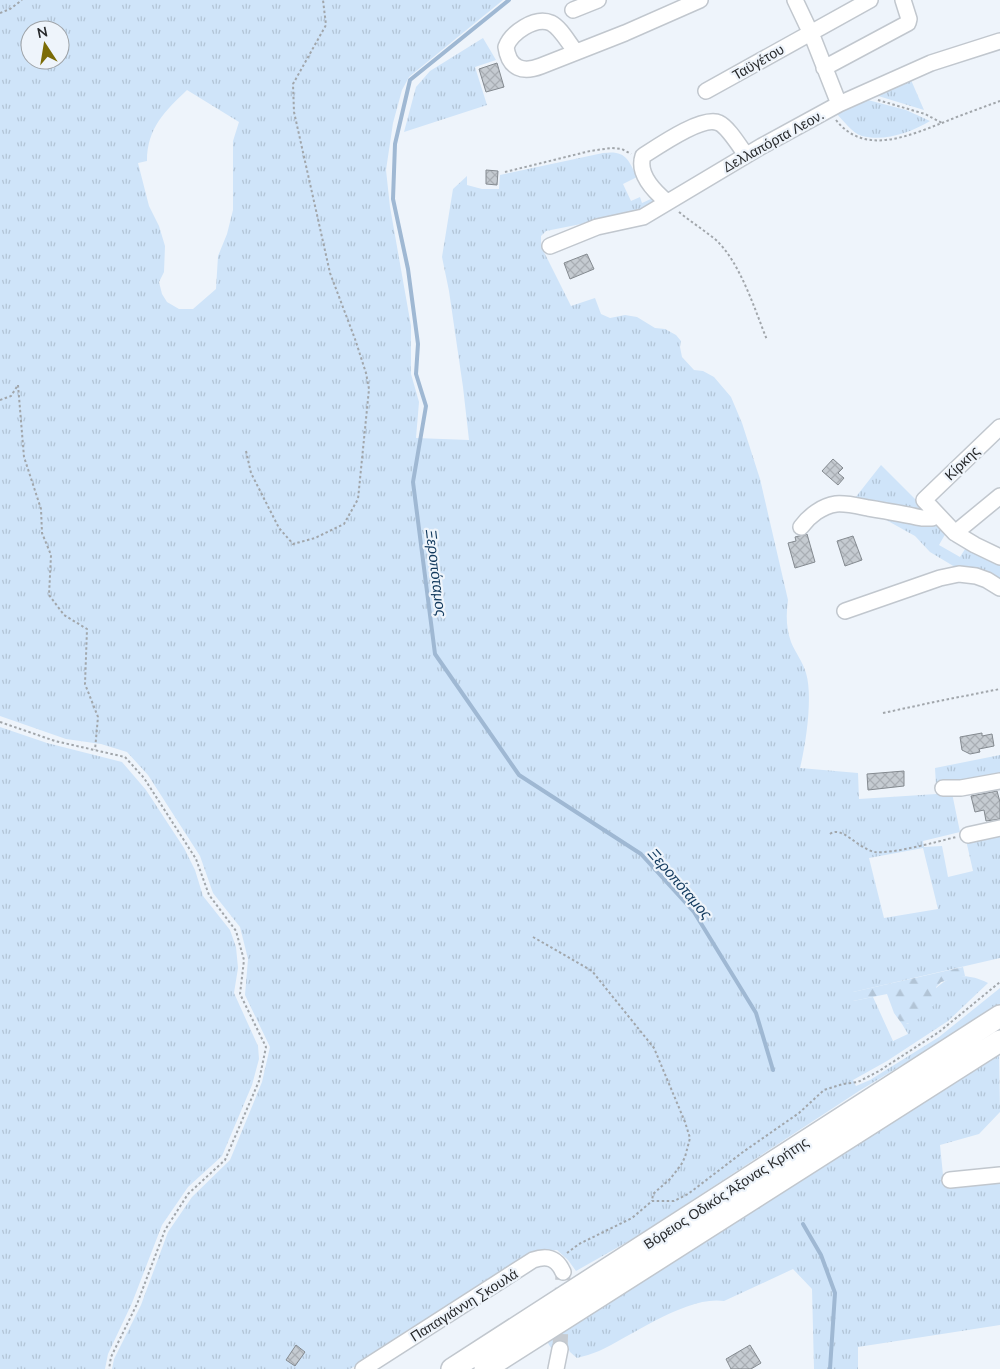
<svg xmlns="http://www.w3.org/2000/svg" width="1000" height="1369" viewBox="0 0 1000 1369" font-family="'Nunito Sans',sans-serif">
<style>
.grass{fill:url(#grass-tufts);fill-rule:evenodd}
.forest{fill:url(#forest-firs)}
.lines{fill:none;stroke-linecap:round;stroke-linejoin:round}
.stream{stroke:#9fb8d3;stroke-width:4}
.building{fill:url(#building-cross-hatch);stroke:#848a90}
.minor-tunnel{stroke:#c6cbd1;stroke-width:15;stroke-dasharray:15 8;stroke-linecap:butt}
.minor-casing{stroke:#c1c7ce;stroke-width:18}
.highway-casing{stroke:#c1c7ce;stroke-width:24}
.path{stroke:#a1a6ab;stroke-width:2;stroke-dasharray:2.5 2.5;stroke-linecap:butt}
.minor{stroke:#fff;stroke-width:15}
.highway{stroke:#fff;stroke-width:21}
.labels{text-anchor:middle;stroke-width:4.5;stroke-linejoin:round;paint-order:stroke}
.street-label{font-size:14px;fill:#27292b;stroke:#eef4fb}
.water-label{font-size:15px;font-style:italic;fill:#11395d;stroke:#eef4fb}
</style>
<defs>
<pattern id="grass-tufts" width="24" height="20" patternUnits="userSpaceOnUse" patternTransform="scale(1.25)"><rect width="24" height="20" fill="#cfe4f9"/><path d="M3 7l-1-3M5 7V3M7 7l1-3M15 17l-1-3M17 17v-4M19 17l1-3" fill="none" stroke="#b2c4d6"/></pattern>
<pattern id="forest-firs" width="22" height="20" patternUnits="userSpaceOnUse" patternTransform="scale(1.25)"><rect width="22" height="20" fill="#cfe4f9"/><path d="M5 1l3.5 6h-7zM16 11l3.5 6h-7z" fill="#b2c4d6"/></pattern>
<pattern id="building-cross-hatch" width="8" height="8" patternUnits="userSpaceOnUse" patternTransform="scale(1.25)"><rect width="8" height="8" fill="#c5cbd1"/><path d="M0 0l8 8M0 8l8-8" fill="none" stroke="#a9aeb4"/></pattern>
</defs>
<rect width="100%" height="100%" fill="#eef4fb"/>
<path class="grass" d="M0 0H503L409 77 402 90 393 123 386 170 390 207 411 326V374L419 402 416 438 469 440 463 387 449 291 442 257 453 189 467 176V185L482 189H499L500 175 603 153C626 150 628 159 637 177L623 184 631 201 640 197 642 203 653 198 657 203 646 211 546 231 541 236V246L571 306 595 298 601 314 610 318 625 315 637 317 655 328 665 329 676 335 681 341 680 347 682 357 694 370 703 371 714 377 731 397 742 423 760 479 788 600C786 614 786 628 791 642 795 652 803 662 806 673 813 696 806 744 800 768L858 773 859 799 952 793 960 832 923 841 924 847 942 846 948 877 973 871 966 840 1000 832V958L853 992V1001L873 997 893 1041 908 1034 902 1024H908C930 995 945 962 988 983L948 1021 887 1061 853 1080 856 1086 870 1080 939 1037 1000 988V1006L859 1091 636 1237 576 1271 568 1260 557 1250 541 1251 425 1325 350 1369H112L114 1359 141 1305 168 1232 192 1197 230 1160 262 1082 270 1047 245 995 248 959 240 927 213 893 200 856 148 775 127 752 101 744 66 739 0 716ZM30 30H60V60H30ZM187 90 239 122 233 141V210L227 234 218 256 216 289 193 309H179L167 302 162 294 159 282 164 272 165 246 159 226 149 206 138 163 147 161C147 128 165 111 187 90ZM923 848 938 909 884 918 869 858Z
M483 38 496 60 475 67 487 105 404 132 416 87 430 71Z
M911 80 924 110 875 95Z
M864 99 906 110 930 121C912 132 884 142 862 136 852 133 843 120 836 113Z
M881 465 947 531 939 545 960 557 967 546 1000 564V584L955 567 930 552 915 536 879 516 855 498Z
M0 727 47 743 122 762 146 790 184 848 195 870 203 896 230 930 236 947 238 968 234 993 258 1046 259 1059 252 1085 222 1156 188 1187 162 1225 132 1303 108 1354 105 1369H0Z
M1000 755V777L963 783 936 785 935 768Z
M999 1055 1000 1112 979 1134 940 1145 944 1185 1000 1181V1325L858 1347V1369H814L812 1289 793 1269 724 1301C688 1295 631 1336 599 1351 592 1354 584 1356 577 1358L570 1352 566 1343 553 1351 546 1340 851 1146Z"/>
<path class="forest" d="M963 967 965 976 941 982 936 987 940 999C930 1008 917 1025 902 1024L894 1013 887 994 853 1001V992Z"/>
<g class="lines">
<path class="stream" d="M509 0 410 80 395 144 393 199 408 269 418 344 416 374 426 406 413 482 435 654 519 775 641 854 694 912 756 1013 773 1070
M803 1224 821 1255 835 1293 830 1369"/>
</g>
<path class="building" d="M497 63 504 87 486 92 479 69Z
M486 170 498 171 497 185 486 184Z
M587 254 594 269 570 279 564 263Z
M833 459 843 468 838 473 844 478 838 485 822 471Z
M807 534 815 562 795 568 788 543 796 541 795 537Z
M853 536 862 560 845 566 837 541Z
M982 733V736L992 734 994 746 979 749 980 752 970 754 962 750 960 737Z
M904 771V786L868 790 867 774Z
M997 791 1000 802V819L986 821 984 810 975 812 971 796Z
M296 1345 305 1352 295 1366 286 1360Z
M750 1345 761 1363 751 1369H731L726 1359Z"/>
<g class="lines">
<path class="minor-tunnel" d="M560 1349 563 1272"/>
<defs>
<path id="minor" d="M795 0 813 38 839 104
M573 10 598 0
M576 52C569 44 561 28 551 23 535 16 511 33 506 47 509 69 523 73 541 66L625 33 700 0
M824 68 908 23 909 19 903 0
M706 91 870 0
M667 202C655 192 637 174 643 156 657 147 703 115 719 123 728 127 740 147 746 155
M550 246 597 227 643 217 762 146 839 104 931 63 1000 41
M1000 427 924 500 955 533 975 545 1000 557
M801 527C809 516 822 506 836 504 846 503 858 506 868 508 886 511 904 514 922 518H932L937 515
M955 533 1000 496
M845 611 940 578 959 574 976 576 987 580 1000 588
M943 788H961L1000 781
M968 835 1000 828
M950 1180 1000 1175
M363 1369 533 1260C547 1255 557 1258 563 1272
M556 1369 560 1349"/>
<path id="highway" d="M452 1369 1000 1016
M485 1369 1000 1041"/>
</defs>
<use href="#minor" class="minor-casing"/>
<use href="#highway" class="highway-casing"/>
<path class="path" d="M0 13 10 9 22 0
M878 100 925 114 942 123
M836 120C864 156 908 136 942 123 961 115 981 108 1000 101
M505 172 590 151 611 148 622 149 631 154
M679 212C691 222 704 230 716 240 740 262 755 310 767 340
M18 385 24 457 41 509 42 533 51 555 49 595 64 615 87 629 85 684 98 717 95 750
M0 400 11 396 18 385
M246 451 251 473 279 528 293 544 315 538 344 524 358 499 369 389 366 373 355 339 330 273 294 112 293 84 326 25 323 0
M883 713 939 701 1000 689
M0 722 55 741 125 757 144 778 196 859 209 895 236 931 244 960 240 994 266 1047 259 1081 225 1160 188 1194 165 1230 137 1304 111 1357 109 1369
M830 834C842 825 858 849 875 852 893 854 936 842 956 837
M533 937 592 971 654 1048 685 1122 690 1138 685 1157 681 1165 670 1179 653 1194 652 1201
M567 1253 579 1244 632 1218 652 1201H674L688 1194 743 1152 799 1113 824 1090 843 1084 858 1082 879 1071 939 1032 1000 982"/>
<use href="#minor" class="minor"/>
<use href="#highway" class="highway"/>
</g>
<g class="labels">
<g class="street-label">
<text transform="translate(758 62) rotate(-30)" y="5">Ταϋγέτου</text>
<text transform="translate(773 141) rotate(-29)" y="5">Δελλαπόρτα Λεον.</text>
<text transform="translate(962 463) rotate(-44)" y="5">Κίρκης</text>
<text transform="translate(726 1193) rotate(-33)" y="5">Βόρειος Οδικός Άξονας Κρήτης</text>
<text transform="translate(464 1305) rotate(-32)" y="5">Παπαγιάννη Σκουλά</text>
</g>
<g class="water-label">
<text transform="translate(436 573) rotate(83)" y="5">Ξεροπόταμος</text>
<text transform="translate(680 884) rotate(49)" y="5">Ξεροπόταμος</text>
</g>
</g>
<g transform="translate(45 45) rotate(348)"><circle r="24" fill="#eef4fb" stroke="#9ea3a8"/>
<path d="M0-4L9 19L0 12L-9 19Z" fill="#7b6c07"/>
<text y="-8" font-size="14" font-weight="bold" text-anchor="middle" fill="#27292b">N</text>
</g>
</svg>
